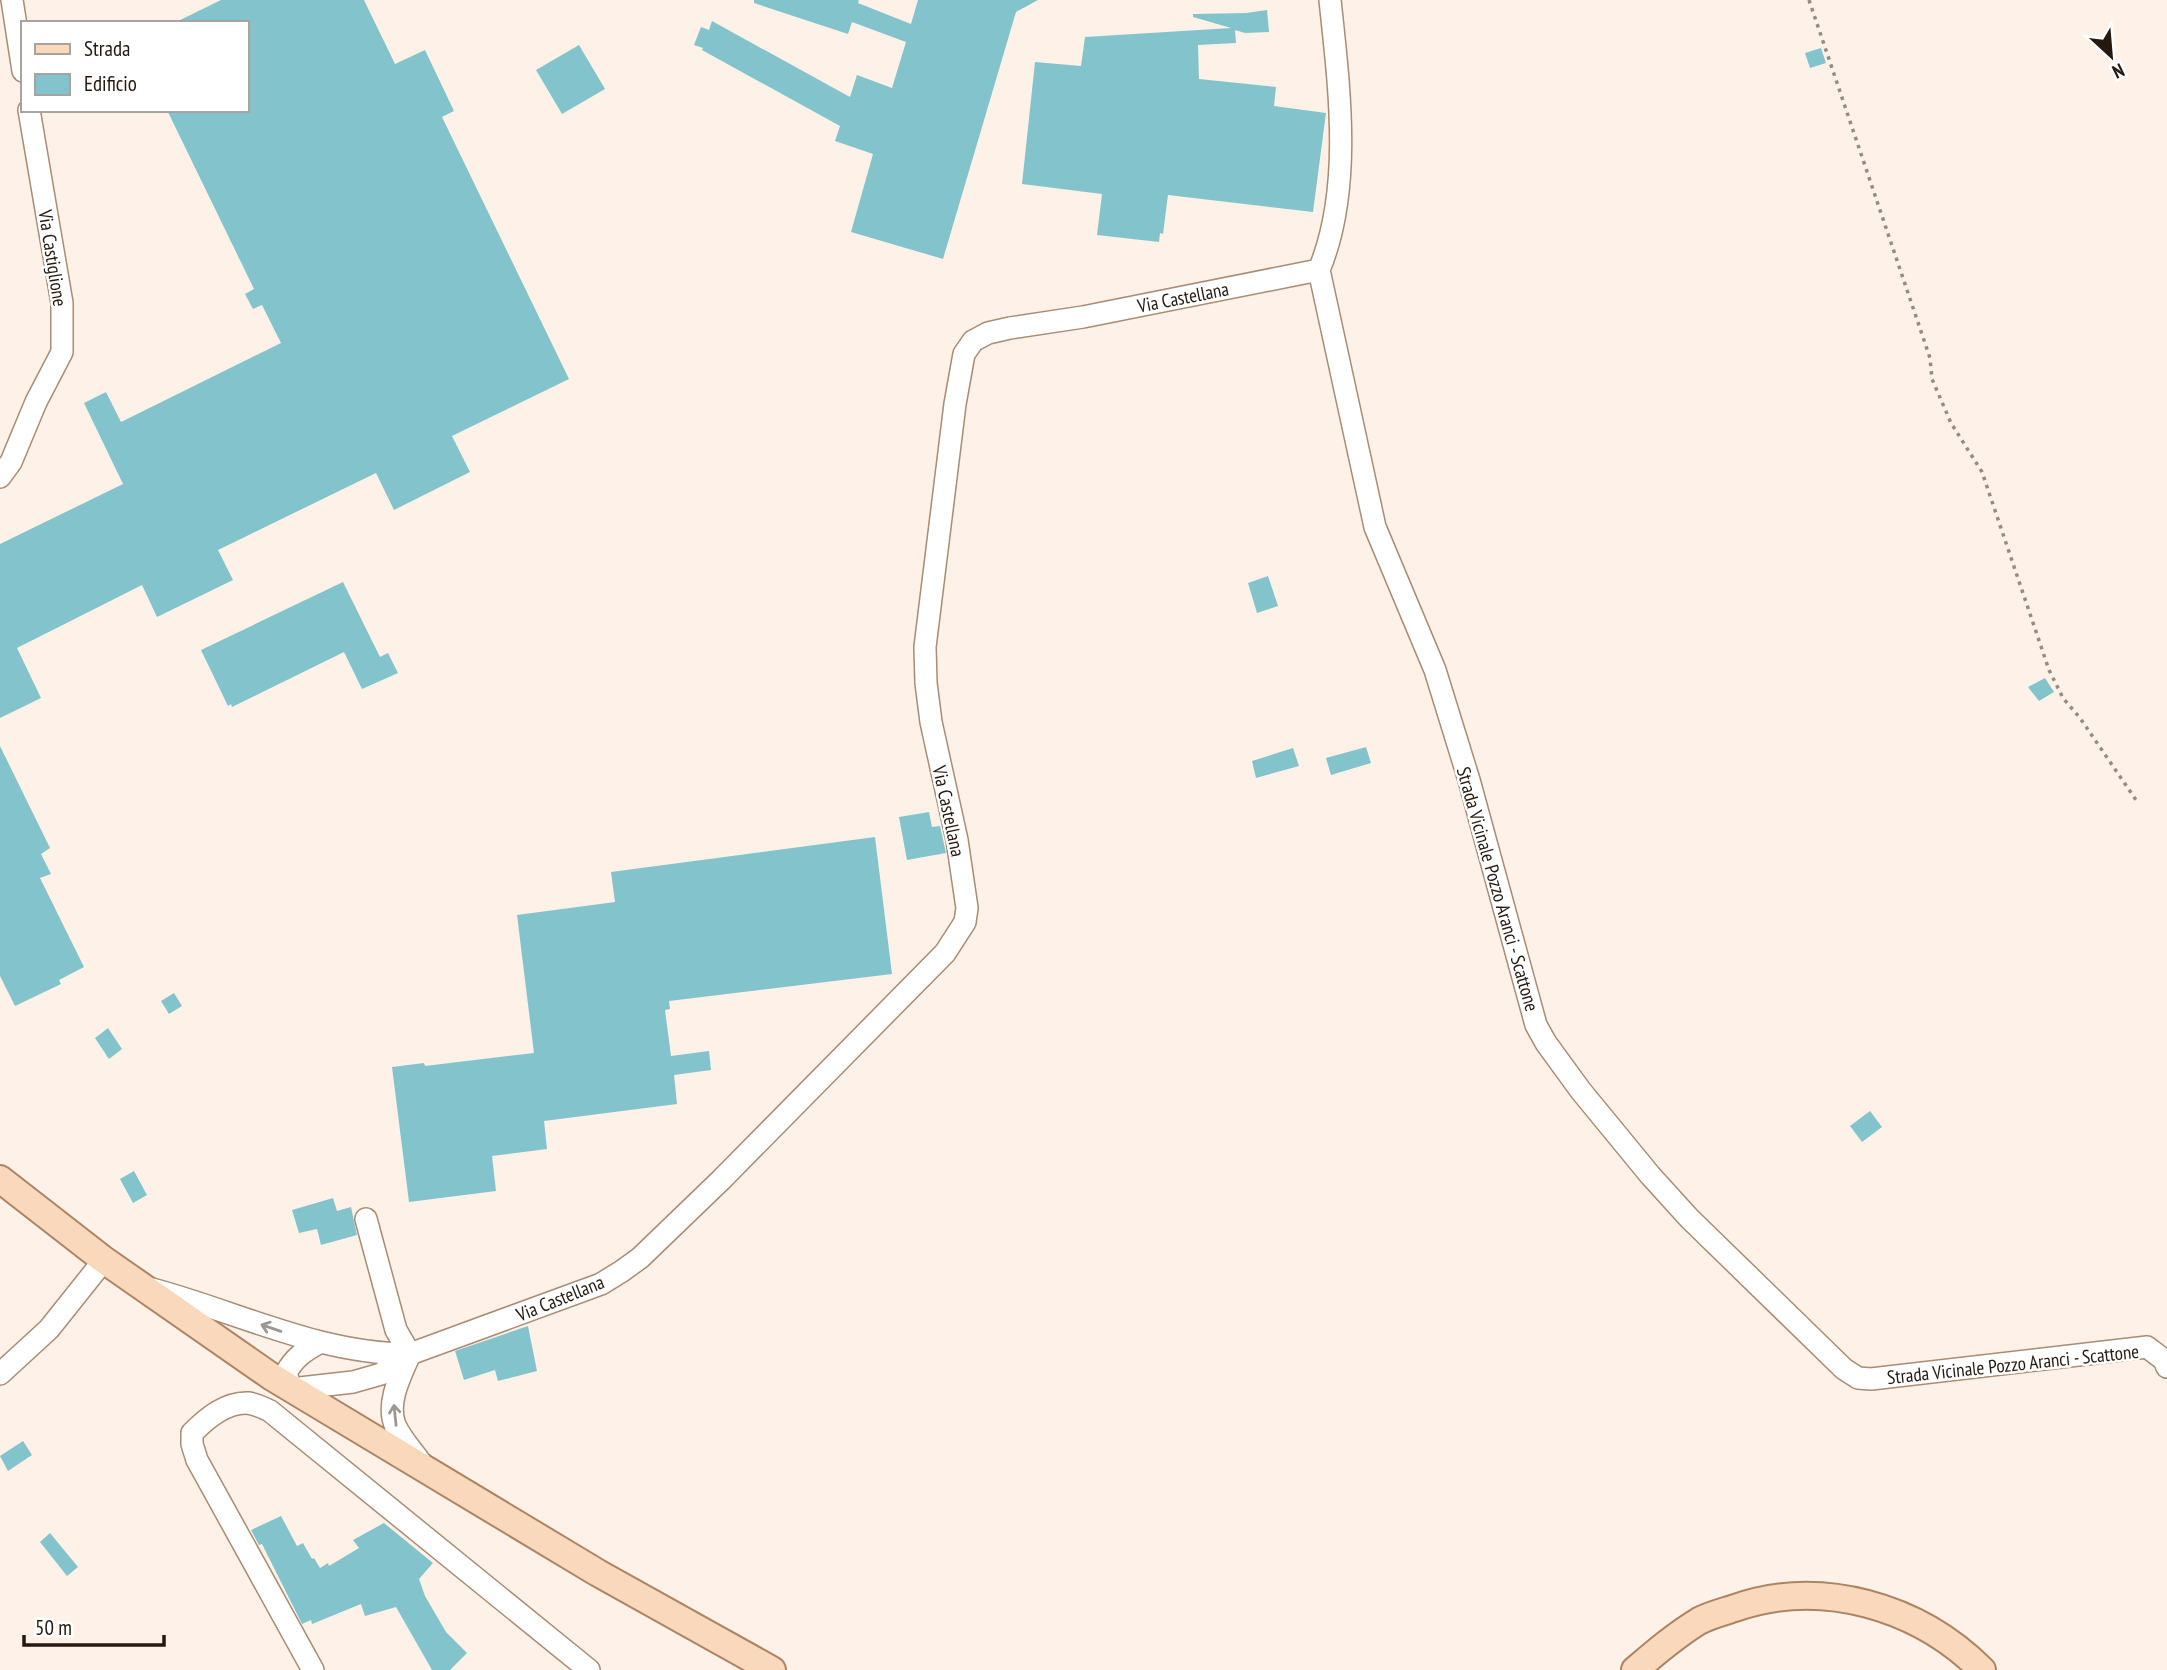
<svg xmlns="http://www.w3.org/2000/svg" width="2167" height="1670" viewBox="0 0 2167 1670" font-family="'PT Sans Narrow',sans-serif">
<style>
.building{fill:#83c3cc}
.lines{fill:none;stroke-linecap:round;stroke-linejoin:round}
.minor-casing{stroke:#a98c74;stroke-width:24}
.major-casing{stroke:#ad8463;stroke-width:30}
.path{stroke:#978b81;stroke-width:3.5;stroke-dasharray:3.5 5;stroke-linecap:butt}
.minor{stroke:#fff;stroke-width:21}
.major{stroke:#fad8bc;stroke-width:26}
.oneway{stroke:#9c9793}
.labels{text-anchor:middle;stroke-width:5;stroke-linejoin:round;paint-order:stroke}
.street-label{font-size:19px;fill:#24180f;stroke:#fff}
</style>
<rect width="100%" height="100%" fill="#fef1e7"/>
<path class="building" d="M221 0H364L395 64 425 50 454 111 442 117 569 379 452 436 470 472 394 510 376 473 218 550 233 580 157 617 142 585 17 648 41 698 0 718V544L123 484 84 403 106 392 121 422 281 343 262 305 253 309 245 294 254 289 167 110H247V23H174Z
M754 0H859L858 3 911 24 918 0H1038L1016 12 943 259 851 232 873 154 835 141 840 126 702 50 703 48 694 45 701 27 709 30 712 21 850 97 857 75 892 88 906 42 852 22 848 34 754 3Z
M1267 10 1269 32 1245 33 1235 30 1236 43 1198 45 1199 79 1276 87 1274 106 1326 113 1313 212 1168 195 1163 234 1160 233 1159 242 1097 235 1102 194 1022 184 1035 62 1081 66 1085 37 1231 28 1193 17V14L1246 13Z
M579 45 605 89 562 114 536 70Z
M1821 48 1826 63 1810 68 1805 53Z
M1268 576 1278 606 1257 613 1248 583Z
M343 582 380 657 388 653 398 673 362 689 344 652 232 707 231 704 228 706 201 650Z
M2045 678 2054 692 2039 701 2028 687Z
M0 746 50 848 41 854 51 874 40 878 84 967 59 980 61 984 15 1006 0 976Z
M1366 747 1371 763 1331 775 1326 758Z
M1293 748 1299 766 1256 778 1252 761Z
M929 812 932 827 940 826 946 853 907 860 899 817Z
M875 837 892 974 669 1001 670 1009 665 1010 671 1056 709 1051 711 1070 674 1075 677 1104 544 1121 547 1149 492 1156 496 1191 409 1202 392 1067 424 1063 425 1066 534 1053 517 915 615 902 611 872Z
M174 993 182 1006 169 1014 161 1001Z
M108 1028 122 1049 109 1059 95 1038Z
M1870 1111 1882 1127 1862 1142 1850 1126Z
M134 1171 147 1195 133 1203 120 1179Z
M333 1198 337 1211 351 1207 357 1235 321 1245 317 1229 299 1233 292 1210Z
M528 1326 537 1371 498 1381 495 1370 464 1380 455 1351Z
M23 1441 32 1455 8 1471 0 1456Z
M281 1516 297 1546 303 1543 312 1559 314 1558 320 1568 328 1563 329 1566 359 1548 353 1540 384 1523 433 1563 419 1579 425 1596 446 1632 467 1653 450 1670H432L396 1607 365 1616 361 1604 312 1624 311 1620 302 1624 262 1544 259 1545 251 1530Z
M50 1533 78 1567 67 1576 40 1542Z"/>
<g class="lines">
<defs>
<path id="minor" d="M12 0 23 71
M1319 270 1375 527 1435 670 1469 780 1536 1025 1546 1043 1581 1091 1650 1175 1689 1218 1844 1369 1858 1378 1871 1379 2147 1347 2164 1360 2167 1367
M1319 270C1353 188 1339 86 1330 0
M0 477 11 462 36 402 62 352V303L29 110
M366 1219 396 1330 410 1354
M152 1289C238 1312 319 1354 410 1354
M319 1343C304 1351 294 1358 286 1373L291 1389 353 1382 381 1374 410 1354 601 1284 622 1271 640 1258 721 1180 945 953 965 922 967 908 957 840 931 722 926 683 925 647 955 404 964 354 973 341 988 333 1010 328 1083 317 1319 270
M410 1354C401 1375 386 1402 395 1425 401 1439 413 1451 421 1463
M0 1374 49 1329 104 1260
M313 1670 197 1460 192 1444V1433C207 1418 226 1402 248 1403 255 1404 264 1408 270 1411L589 1670"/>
<path id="major" d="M0 1179 104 1260 272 1377 598 1573 772 1670
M1635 1670C1656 1652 1676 1635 1699 1621 1710 1615 1723 1612 1735 1608 1821 1578 1918 1606 1982 1670"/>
</defs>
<use href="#minor" class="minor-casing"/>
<use href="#major" class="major-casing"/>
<path class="path" d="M1809 0 1930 358 1932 379 1951 423 1982 472 2049 670 2063 698 2080 718 2136 800"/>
<use href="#minor" class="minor"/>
<use href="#major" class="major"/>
</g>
<defs><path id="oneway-shaft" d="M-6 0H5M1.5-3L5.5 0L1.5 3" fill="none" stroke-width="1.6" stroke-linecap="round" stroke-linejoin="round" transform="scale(1.75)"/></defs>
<g class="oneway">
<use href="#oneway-shaft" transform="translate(271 1328) rotate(-161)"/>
<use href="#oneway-shaft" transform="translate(395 1415) rotate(-96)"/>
</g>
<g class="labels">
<g class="street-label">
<text transform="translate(53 258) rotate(81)" y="7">Via Castiglione</text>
<text transform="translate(1183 297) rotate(-11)" y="7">Via Castellana</text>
<text transform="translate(949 811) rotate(78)" y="7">Via Castellana</text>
<text transform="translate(1498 889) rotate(74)" y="7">Strada Vicinale Pozzo Aranci - Scattone</text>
<text transform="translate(560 1298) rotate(-22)" y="7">Via Castellana</text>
<text transform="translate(2013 1364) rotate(-6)" y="7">Strada Vicinale Pozzo Aranci - Scattone</text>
</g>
</g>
<rect x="21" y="21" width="228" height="91" fill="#ffffff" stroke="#a7a39f" stroke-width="2"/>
<rect x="35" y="44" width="35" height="10" fill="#fad8bc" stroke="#a7a39f" stroke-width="2"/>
<text x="84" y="56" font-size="21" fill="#24180f">Strada</text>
<rect x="35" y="74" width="35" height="21" fill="#83c3cc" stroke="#a7a39f" stroke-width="2"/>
<text x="84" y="91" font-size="21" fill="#24180f">Edificio</text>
<g transform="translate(2111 56) rotate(154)" stroke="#ffffff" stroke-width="5" paint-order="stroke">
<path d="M0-5L12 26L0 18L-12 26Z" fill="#24180f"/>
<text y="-10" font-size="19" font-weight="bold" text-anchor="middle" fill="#24180f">N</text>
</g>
<path d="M24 1635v10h140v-10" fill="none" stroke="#24180f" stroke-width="3.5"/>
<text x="35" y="1635" font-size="21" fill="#24180f" stroke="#ffffff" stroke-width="5" paint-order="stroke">50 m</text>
</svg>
